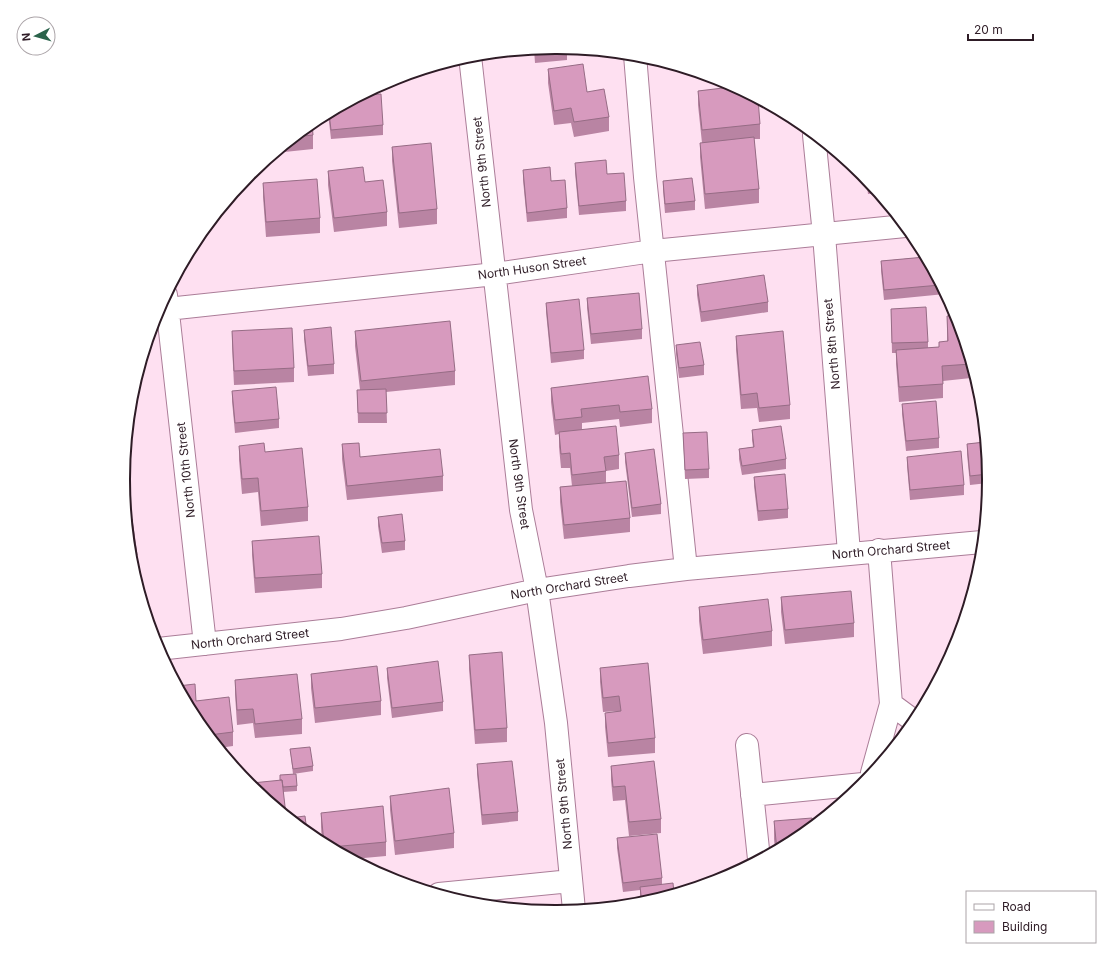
<svg xmlns="http://www.w3.org/2000/svg" width="1112" height="959" viewBox="0 0 1112 959" font-family="Inter,sans-serif">
<style>
.lines{fill:none;stroke-linecap:round;stroke-linejoin:round}
.minor-casing{stroke:#ab7d98;stroke-width:24}
.minor{stroke:#fff;stroke-width:22}
.wall{fill:#b984a3}
.building{fill:#d79abe;stroke:#966c85}
.labels{text-anchor:middle;stroke-width:4;stroke-linejoin:round;paint-order:stroke}
.street-label{font-size:12px;fill:#2e1c26;stroke:#fff}
.rim{fill:none;stroke:#2e1c26;stroke-width:2}
</style>
<rect width="100%" height="100%" fill="#fee0f1"/>
<g class="lines">
<defs>
<path id="minor" d="M635 55 645 177 686 569
M470 56 521 510 537 590 556 723 574 910
M814 135 824 235 849 553
M166 295 205 644
M158 310 495 274 653 251 905 226
M158 649 341 629 406 618 537 590 629 576 686 569 982 542
M891 704 914 721
M747 745 759 859
M872 773 891 704 879 550
M752 795 863 784
M439 894 571 881"/>
</defs>
<use href="#minor" class="minor-casing"/>
<use href="#minor" class="minor"/>
</g>
<path class="wall" d="M556 47 567 48V60L535 63 534 49Z
M548 69 587 92 609 117V131L574 137 571 123 554 125 548 83Z
M720 80H722L760 124V139H754L759 189V203L705 209 700 157V143H702L698 105V91L721 89Z
M361 95 383 125V135L331 139 328 113Z
M312 123 313 135V149L275 153Z
M392 147 437 209V224L399 228 392 161Z
M575 163 607 174 626 201V211L579 215 575 173Z
M523 170 551 181 567 208V218L527 222 523 180Z
M328 171 365 182 387 212V226L334 232 328 185Z
M866 179 878 193 868 194Z
M663 181 695 201V210L665 213 663 190Z
M263 183 320 218V233L266 237 263 197Z
M925 257 945 294 884 300 881 271V261Z
M697 285 768 302V312L701 322 697 295Z
M587 298 642 329V339L591 344 587 308Z
M546 303 584 350V359L551 363 546 312Z
M891 309 928 342V348L939 347 947 341V316L956 315 971 366V378L943 381V398L899 402 896 364V353H892Z
M304 330 334 364V374L308 376 304 339Z
M232 331 294 368V382L234 385 232 346Z
M355 331 455 371V385L386 392 387 423H358L357 390H360L355 346Z
M736 336 790 405V419L759 422 757 408 741 409 736 350Z
M676 345 704 365V375L679 378 676 354Z
M551 388 652 409V423L620 427 619 419 582 423V430L619 455V469L606 471V483L630 518V532L564 539 560 502V487L572 486 570 468H561L559 447V434L555 435 551 402Z
M232 391 279 419V428L235 433 232 401Z
M902 404 939 438V448L906 451 902 414Z
M752 430 786 459V469L742 475 739 459V449L753 447 752 440Z
M683 433 709 469V478L685 479Z
M985 442 988 480V483L970 485 967 454V444Z
M342 444 360 457 443 476V491L347 500 342 459Z
M239 446 265 452 308 507V521L261 526 258 492 242 494 239 460Z
M625 453 661 504V514L632 517 625 462Z
M907 457 964 485V495L910 500 907 466Z
M754 477 788 509V518L758 521 754 486Z
M378 517 405 541V550L382 553 378 526Z
M127 520 137 555V570H134L132 564Z
M252 541 322 574V588L255 593 252 555Z
M781 597 854 623V637L785 644 781 612Z
M699 607 772 631V646L703 654 699 621Z
M469 655 507 728V742L475 744 469 669Z
M387 668 443 702V711L392 718 387 678Z
M600 668 655 738V753L608 757 605 727V713L619 711 603 712 600 682Z
M311 674 381 701V715L315 723 311 688Z
M235 680 302 719V734L255 738 253 723 237 725 235 694Z
M196 701 233 732V746L219 748 196 720Z
M290 749 313 766V771L293 774Z
M477 764 518 812V821L482 825 477 774Z
M611 766 661 819V833L629 836 625 800 613 801 611 780Z
M280 775 297 786V791L283 792 286 815 252 787V783L280 781Z
M390 796 454 833V848L395 855 390 810Z
M321 813 386 842V856L353 859 322 843 321 827Z
M774 821 813 822 796 839 775 850 774 839Z
M617 838 662 878V885L674 893 640 903V890L623 892 617 848Z"/>
<path class="building" d="M583 64 587 92 604 89 609 117 574 122 571 108 554 111 548 69Z
M722 80 758 99 760 124 702 130 698 91 723 88Z
M381 94 383 125 331 130 329 113 361 95Z
M312 123 313 135 295 137Z
M754 137 759 189 705 194 700 143Z
M431 143 437 209 399 213 392 147Z
M606 160 607 174 624 173 626 201 579 206 575 163Z
M363 167 365 182 383 180 387 212 334 218 328 171Z
M550 167 551 181 565 180 567 208 527 213 523 170Z
M692 178 695 201 665 204 663 181Z
M317 179 320 218 266 222 263 183Z
M925 257 940 285 884 290 881 261Z
M764 275 768 302 701 312 697 285Z
M639 293 642 329 591 334 587 298Z
M579 299 584 350 551 353 546 303Z
M926 307 928 342 892 343 891 309Z
M956 315 971 364 942 366 943 384 899 387 896 350 939 347V342L948 341 947 316Z
M450 321 455 371 361 381 355 331Z
M331 327 334 364 308 366 304 330Z
M292 328 294 368 234 371 232 331Z
M783 331 790 405 759 408 757 393 741 395 736 336Z
M700 342 704 365 679 368 676 345Z
M648 376 652 409 620 412 619 405 581 409 582 417 555 420 551 388Z
M276 387 279 419 235 423 232 391Z
M386 389 387 413H358L357 390Z
M936 401 939 438 906 441 902 404Z
M616 426 619 455 604 457 606 471 572 475 570 453 561 454 559 432Z
M781 426 786 459 742 466 739 449 754 447 752 430Z
M707 432 709 469 685 470 683 433Z
M985 442 988 474 970 476 967 444Z
M264 443 265 452 302 448 308 507 261 511 258 478 242 479 239 446Z
M359 443 360 457 440 449 443 476 347 486 342 444Z
M654 449 661 504 632 508 625 453Z
M961 451 964 485 910 490 907 457Z
M785 474 788 509 758 511 754 477Z
M626 481 630 518 564 525 560 487Z
M402 514 405 541 382 543 378 517Z
M132 519 137 555 131 556 127 520Z
M319 536 322 574 255 578 252 541Z
M134 572H137L138 585Z
M851 591 854 623 785 630 781 597Z
M768 599 772 631 703 640 699 607Z
M502 652 507 728 475 730 469 655Z
M438 661 443 702 392 708 387 668Z
M648 663 655 738 608 743 605 713 621 711 619 696 603 698 600 668Z
M377 666 381 701 315 708 311 674Z
M297 674 302 719 255 724 253 709 237 710 235 680Z
M195 684 196 701 229 697 233 732 209 735 196 720 178 686Z
M310 747 313 766 293 769 290 749Z
M512 761 518 812 482 815 477 764Z
M654 761 661 819 629 822 625 786 613 787 611 766Z
M296 774 297 786 283 787 282 780H280V775Z
M282 780 286 815 253 787 252 783Z
M449 788 454 833 395 841 390 796Z
M383 806 386 842 331 847 324 843 321 813Z
M305 816 307 832 290 818Z
M812 818 813 822 818 821 796 839 777 850 774 821Z
M657 834 662 878 623 883 617 838Z
M673 883 674 893 640 904 626 905 642 903 640 887Z"/>
<g class="labels">
<g class="street-label">
<text transform="translate(482 162) rotate(-96)" y="4">North 9th Street</text>
<text transform="translate(532 268) rotate(-8)" y="4">North Huson Street</text>
<text transform="translate(832 344) rotate(-95)" y="4">North 8th Street</text>
<text transform="translate(186 470) rotate(-96)" y="4">North 10th Street</text>
<text transform="translate(519 484) rotate(82)" y="4">North 9th Street</text>
<text transform="translate(891 550) rotate(-5)" y="4">North Orchard Street</text>
<text transform="translate(569 586) rotate(-9)" y="4">North Orchard Street</text>
<text transform="translate(250 639) rotate(-6)" y="4">North Orchard Street</text>
<text transform="translate(564 804) rotate(-95)" y="4">North 9th Street</text>
</g>
</g>
<path d="M0 0H1112V959H0ZM555 54H557A425 425 0 0 1 982 479V480A425 425 0 0 1 557 905H555A425 425 0 0 1 130 480V479A425 425 0 0 1 555 54Z" fill="#fff" fill-rule="evenodd"/>
<path class="rim" d="M555 54H557A425 425 0 0 1 982 479V480A425 425 0 0 1 557 905H555A425 425 0 0 1 130 480V479A425 425 0 0 1 555 54Z"/>
<rect x="966" y="891" width="130" height="52" fill="#ffffff" stroke="#aba4a8"/>
<rect x="974" y="904" width="20" height="6" fill="#ffffff" stroke="#aba4a8"/>
<text x="1002" y="911" font-size="12" fill="#2e1c26">Road</text>
<rect x="974" y="921" width="20" height="12" fill="#d79abe" stroke="#aba4a8"/>
<text x="1002" y="931" font-size="12" fill="#2e1c26">Building</text>
<g transform="translate(36 36) rotate(264)"><circle r="19" fill="#ffffff" stroke="#aba4a8"/>
<path d="M0-3L7 15L0 10L-7 15Z" fill="#2b634b"/>
<text y="-6" font-size="11" font-weight="bold" text-anchor="middle" fill="#2e1c26">N</text>
</g>
<path d="M968 34v6h65v-6" fill="none" stroke="#2e1c26" stroke-width="2"/>
<text x="974" y="34" font-size="12" fill="#2e1c26" stroke="#ffffff" stroke-width="3" paint-order="stroke">20 m</text>
</svg>
